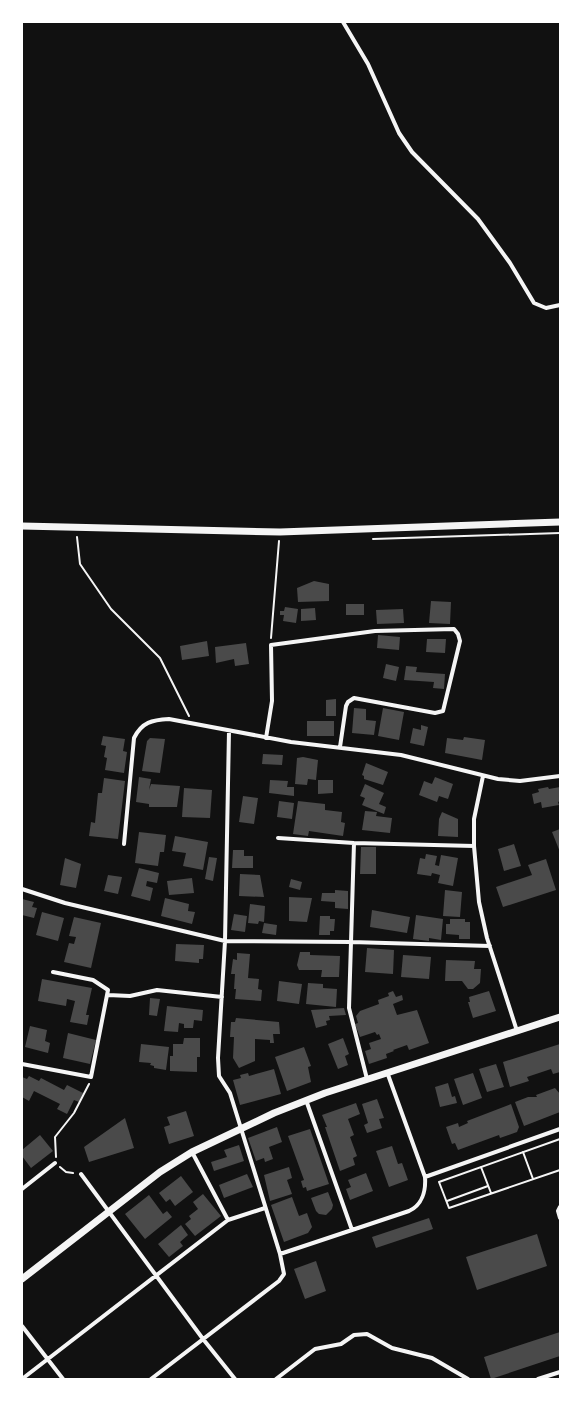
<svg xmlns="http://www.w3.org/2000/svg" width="582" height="1401" viewBox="0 0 582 1401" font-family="'Work Sans',sans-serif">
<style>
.building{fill:#4a4a4a}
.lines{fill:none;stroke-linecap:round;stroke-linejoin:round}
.path{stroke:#f5f5f5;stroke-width:2}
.minor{stroke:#f5f5f5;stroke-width:4}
.tertiary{stroke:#f5f5f5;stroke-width:7}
</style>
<rect width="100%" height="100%" fill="#111"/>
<path class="building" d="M314 581 329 584V601L298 602 297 588Z
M431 601 451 602 450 624 429 623Z
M346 604H364V615H346Z
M285 607 298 609 296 623 283 621 284 615H280V611H284Z
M315 608 316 620 301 621V609Z
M403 609 404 623 377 624 376 610Z
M378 635 400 637 399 650 377 648Z
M427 639H446L445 653 426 652Z
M207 641 209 656 182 660 180 646Z
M246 643 249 664 235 666 234 659 216 663 215 647Z
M386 664 399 667 396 681 383 678Z
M406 666 417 667 416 672 445 674 444 689 433 688 434 682 404 680Z
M336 699V716H326V700Z
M354 708 366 709V720L376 721 374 735 352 733Z
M383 708 404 712 399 740 378 736Z
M307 721H334V736H307Z
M421 725 428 727 424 746 410 743 413 728 421 730Z
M103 736 125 739 123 751 127 752 124 773 105 770 107 758 104 757 106 746 101 745Z
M464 737 485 740 482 760 445 753 447 738 463 740Z
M150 738 165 739 160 773 142 771 147 741Z
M263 754 283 755 282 765 262 764Z
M303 757 318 760 316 780 308 779 307 785 295 784 297 758Z
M366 763 388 772 383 785 364 779V776L362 775Z
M139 777 151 779 149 790 151 784 180 786 177 807H149V804L136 802Z
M435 777 453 784 448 799 439 796 437 802 419 795 424 781 432 784Z
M104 778 125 781 118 839 89 836 91 822 95 823 98 793H102Z
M270 780 288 781 287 787H294V796L269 793Z
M318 780H333V793L318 794Z
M365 784 384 793 379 804 386 807 384 814 362 805 365 798 360 796Z
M548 787 549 789 560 787V801L558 802 559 805 542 808 541 802 534 804 532 794 539 792 538 789Z
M184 788 212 790 210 818 182 817Z
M243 796 258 798 254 824 239 822Z
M279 801 294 803 292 819 277 817Z
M298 801 325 804V810L342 812 341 822 345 823 343 836 309 831 308 836 293 834Z
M365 811 377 812 376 816 392 818 390 833 362 830Z
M442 812 458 819V837L438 836 439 819Z
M560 829V852L552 832Z
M139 832 166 835 164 852H160L158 866 135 863Z
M175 836 208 842 203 870 183 866 186 853 172 851Z
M514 844 521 866 504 871 498 849Z
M361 847H376V874H360Z
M233 850H244V856H253V868H232Z
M426 854 437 856 435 865 439 866 441 855 458 858 453 886 438 883 440 875 432 873 431 876 417 874 420 858 425 859Z
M209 857 217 858 213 881 205 879Z
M65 858 81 864 76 888 60 885Z
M546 859 556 890 503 907 496 887 532 875 528 865Z
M139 868 159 873 157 883 147 881 146 886 153 888 150 901 131 896Z
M240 874 260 875 264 897 239 896Z
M108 875 122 877 118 894 104 891Z
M192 878 194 893 169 895 167 881Z
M291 879 302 882 300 890 289 887Z
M335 890 348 891V909L335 908V902L321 901 322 893H335Z
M445 890 462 892 460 917 443 916Z
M289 897 312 898 307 922 289 921Z
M165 898 189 904 188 911 195 912 192 924 161 916Z
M22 899 34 902 32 907 37 908 34 918 22 915Z
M250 904 265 906 264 922 259 921 258 924 248 923Z
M372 910 410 917 407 933 370 927Z
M42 912 64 918 58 941 36 935Z
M234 914 247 916 245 932 231 930Z
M416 915 443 919 441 940 429 938V941L413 939Z
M320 916H330V919H335L334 931H330V935H319Z
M74 917 101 923 91 968 64 962 69 943 74 944 76 937 69 936Z
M450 919H465V922H470V939H459V935L446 934V924H450Z
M264 923 277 925 276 935 262 933Z
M176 944 204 945 203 959H199V963L175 961Z
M367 948 394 950 393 974 365 972Z
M300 952H310V955L340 956 339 977H321L322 970H299L297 965Z
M237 953 250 954 248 978 259 979 258 989 262 990 261 1001 235 999 236 989H234L235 974H231L233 959 237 960Z
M403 955 431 957 429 979 401 977Z
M446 960 475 961 474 969H481L480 983 473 989H468L462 981H445Z
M42 979 92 988 86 1015H89L87 1025 70 1022 75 1001 67 999 66 1006 38 1001Z
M279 981 302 984 299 1004 277 1001Z
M308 983 323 984V988L337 989 336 1007 306 1004Z
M393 991 396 997 402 995 403 1000 393 1004 397 1015 417 1010 429 1043 409 1050 407 1045 393 1050 394 1051 386 1054 387 1058 369 1064 365 1051 371 1049 369 1043 381 1039 379 1034 377 1035 375 1032 360 1037 355 1024 358 1023 356 1016 360 1011 379 1004 378 1000 389 996 388 993Z
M489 991 496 1011 473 1018 468 1002H470L469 997Z
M150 998 160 999 157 1016 149 1015Z
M167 1006 203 1010 202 1021 194 1020 193 1028H184V1024L179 1023 178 1032 164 1031Z
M344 1008 346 1015 329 1016 330 1020 326 1021 327 1025 316 1028 311 1010Z
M236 1018 279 1022 280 1034H273L274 1043H270V1040L255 1039V1061L239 1068 233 1058 234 1037H230L231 1022H235Z
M30 1026 47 1030 45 1041 50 1043 48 1053 25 1047Z
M68 1033 96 1040 90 1064 63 1058Z
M184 1038H200V1057H197V1072L170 1071V1056H173V1044H183Z
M343 1038 349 1054 345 1056 348 1065 338 1069 328 1044Z
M141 1044 169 1047 166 1070 154 1068V1066L150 1065 151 1063 139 1062Z
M560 1044V1072L553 1074 551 1069 527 1077 529 1081 510 1087 503 1062Z
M304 1047 311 1066 308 1067 311 1082 287 1091 275 1057Z
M496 1064 504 1087 487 1092 479 1069Z
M274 1069 281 1094 240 1105 233 1080 241 1078 240 1075 248 1073 249 1076Z
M473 1073 482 1098 463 1105 454 1079Z
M29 1076 39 1081 41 1078 64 1090 67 1085 83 1093 79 1102 74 1100 67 1114 57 1109 60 1104 34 1091 29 1101 22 1097V1077L27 1079Z
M448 1083 452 1097 455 1096 457 1103 440 1107 435 1087Z
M555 1088 560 1094V1112L524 1126 515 1102 528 1097H537L536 1095Z
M377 1099 384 1118 379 1119 382 1128 367 1133 364 1125 368 1123 362 1104Z
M356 1103 360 1114 348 1119 354 1135 350 1137 357 1156 353 1158 355 1165 340 1171 325 1127H327L322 1115Z
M511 1104 519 1127 517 1132 500 1138 499 1135 458 1150 455 1143 452 1144 446 1127 458 1123 459 1127 468 1123 467 1121Z
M186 1111 194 1136 169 1144 164 1127 170 1125 167 1117Z
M125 1118 134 1148 89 1162 84 1147Z
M277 1127 282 1142 269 1147 273 1159 265 1162 264 1158 256 1161 248 1138Z
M310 1129 329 1184 307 1191 306 1187 303 1188 301 1181 304 1180 288 1136Z
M40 1135 53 1151 31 1168 22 1156V1150Z
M239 1145 244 1161 214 1171 211 1162 227 1157 224 1150Z
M392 1146 398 1164 402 1163 408 1180 389 1187 376 1151Z
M289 1167 292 1178 287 1180 292 1194 270 1201 264 1175Z
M366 1173 373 1191 350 1200 346 1189 351 1187 348 1180Z
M247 1174 253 1187 224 1198 219 1185Z
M181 1176 193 1192 175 1206 170 1199 166 1202 159 1193Z
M328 1192 333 1205 332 1209 326 1215 319 1214 316 1211 311 1198Z
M203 1194 221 1216 195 1236 185 1224 191 1219 189 1216 198 1209 193 1202Z
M149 1195 163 1214 167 1211 172 1217 145 1239 125 1214Z
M292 1197 299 1216 307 1213 312 1227 308 1233 284 1242 271 1205Z
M429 1218 433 1229 376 1248 372 1237Z
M181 1225 188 1235 180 1242 183 1246 169 1257 158 1244Z
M537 1234 547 1266 477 1290 466 1257Z
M316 1261 326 1291 305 1299 294 1269Z
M560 1332V1356L491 1379 484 1357Z"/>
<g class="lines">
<path class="path" d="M77 537 80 564 111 609 160 658 189 716
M373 539 560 533
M271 638 279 541
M560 1139 439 1182 449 1208 560 1170
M523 1152 533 1179
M56 1157 55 1137 74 1113 89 1084
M60 1167 66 1172 73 1173
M481 1167 491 1193
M447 1201 488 1186"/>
<path class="minor" d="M343 22 368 64 399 133 412 152 478 219 510 263 534 303 546 308 560 305
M266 738 272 701 271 645 375 631 454 629 458 634 460 641 443 711 435 713 354 698 348 702 346 706 340 747
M483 776 474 819V846L479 902 487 938 517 1031
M278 838 354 843 474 846
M354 843 349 1008 367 1079
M124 844 134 738C142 722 152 720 169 719L291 742 401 755 498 779 520 781 560 776
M22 889 65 903 225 941 351 942 490 946
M108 995 130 996 157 990 222 997
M22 1064 91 1077 108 990 93 980 53 972
M306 1100 352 1230
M192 1152 228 1220
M81 1174 203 1339 235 1379
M425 1177 560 1129
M22 1189 55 1163
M560 1207 558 1211 560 1218
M280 1254 409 1211C422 1205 426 1191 425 1177L387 1072
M22 1326 63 1379
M22 1379 228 1220 265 1208
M151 1379 279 1281 284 1274 280 1254 230 1093 219 1076 218 1058 225 941 229 731
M276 1379 315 1349 341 1344 354 1335 367 1334 392 1348 432 1358 468 1379
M538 1379 560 1372"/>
<path class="tertiary" d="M22 526 280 532 560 522
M22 1279 160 1172 192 1152 274 1113 325 1093 560 1017"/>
</g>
<rect width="582" height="1401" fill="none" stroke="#ffffff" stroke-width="46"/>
</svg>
